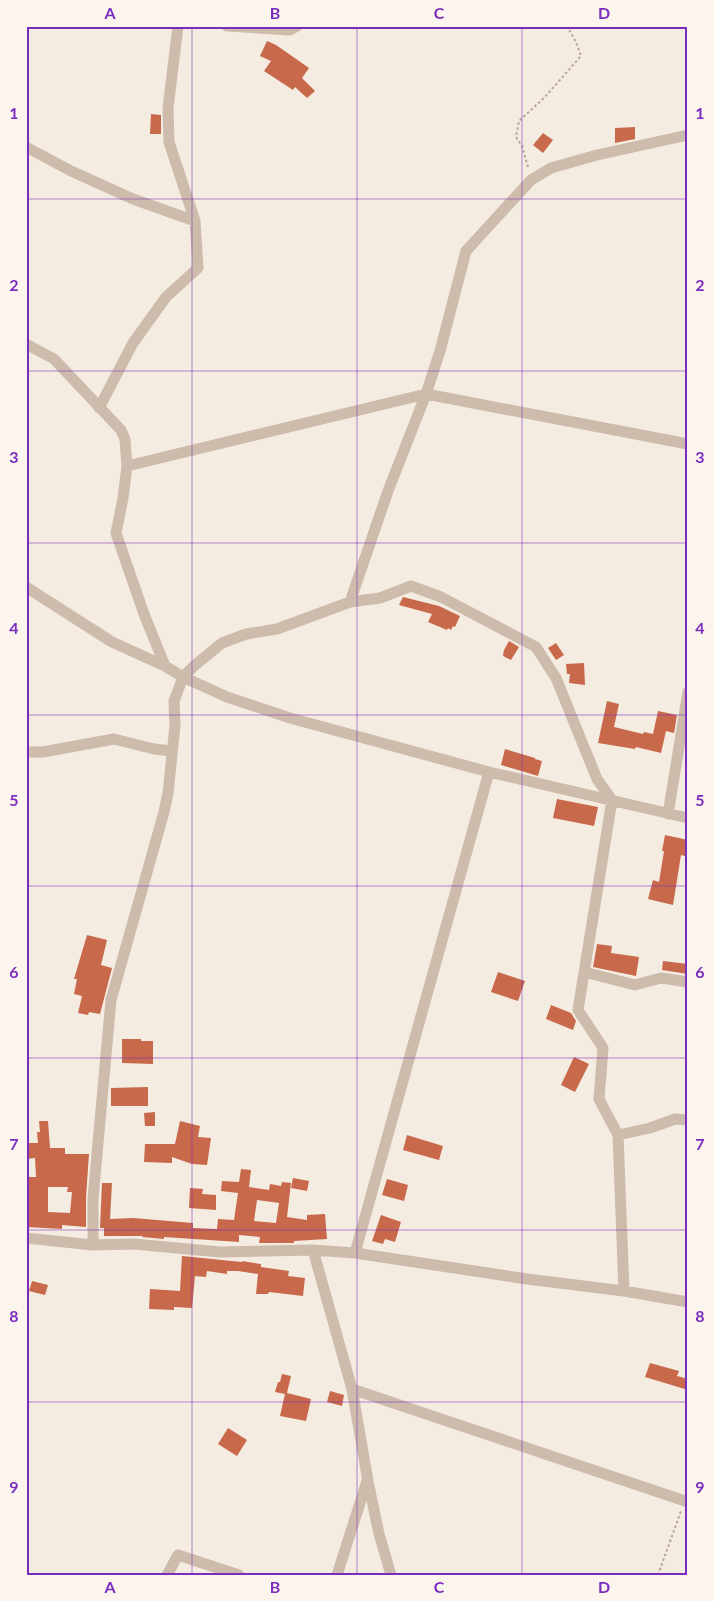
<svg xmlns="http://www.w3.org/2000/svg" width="714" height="1601" viewBox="0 0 714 1601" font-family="Lato,sans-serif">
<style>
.building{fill:#c8694b;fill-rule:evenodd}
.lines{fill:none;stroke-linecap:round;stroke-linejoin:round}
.path{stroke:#b9a596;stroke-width:2;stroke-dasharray:2.5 2.5;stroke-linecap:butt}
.minor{stroke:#cdbbac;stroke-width:11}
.grid{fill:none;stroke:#7b2cbf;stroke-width:1;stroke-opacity:0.55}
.neatline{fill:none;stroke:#7b2cbf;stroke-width:2}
.grid-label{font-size:16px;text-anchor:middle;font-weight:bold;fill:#7b2cbf}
</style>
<rect width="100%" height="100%" fill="#f4ebe1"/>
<path class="building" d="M267 41 276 45 309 68 302 78 315 91 307 98 295 87 293 90 264 71 271 61 260 56Z
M151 114 161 115V134H150Z
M635 127V139L615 143V128Z
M543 133 553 140 543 153 533 145Z
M403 597 439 606 460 616 455 627 453 626 451 630 448 628 447 630 428 622 432 614 399 605Z
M509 641 519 647 511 660 503 656 504 650Z
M556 643 564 655 556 660 548 648Z
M584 663 585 685 569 683 570 674H567L566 664Z
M607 701 619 704 614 727 643 734 644 732 653 734 658 711 677 715 674 733 666 731 661 753 636 747 635 749 598 743Z
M505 749 535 758V759L542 761 538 776 501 765Z
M557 799 598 807 594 826 553 818Z
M665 835 688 840 685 856 681 855 673 905 648 899 653 880 659 882 664 851H662Z
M87 935 107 940 101 965 112 968 100 1014 89 1012 88 1015 78 1013 82 996 74 994 77 979H74Z
M597 944 612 946 611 953 639 957 636 976 593 967Z
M663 961 688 964V974L662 970Z
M498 972 525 981 518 1001 491 992Z
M551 1005 571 1013 576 1021 573 1030 546 1019Z
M122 1039H141V1041H153V1064L122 1063Z
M574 1057 589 1064 575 1092 561 1085Z
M148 1087V1106H111V1088Z
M155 1112V1126H145L144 1113Z
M39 1121H48L50 1148H65V1154H89L86 1197V1227L62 1225V1229L26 1227V1177H36L35 1158 26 1159V1143H38L37 1132H40ZM48 1187H68L67 1192H72L70 1213 48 1212Z
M180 1121 200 1126 198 1137 211 1138 207 1165 192 1164 172 1157V1163L144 1162 145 1144H175Z
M407 1135 443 1146 439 1160 403 1150Z
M241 1169 251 1170 249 1187 269 1190 270 1184 281 1186 282 1182 291 1183 287 1217 307 1220V1215L325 1214 327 1239 294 1241V1243H259L260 1237 239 1235V1242L164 1237V1239L142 1237 143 1236H104V1228H100L102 1183H112L110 1219 133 1218 193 1223V1228L217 1229 218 1219 234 1220 238 1193 221 1191 222 1181 239 1182ZM257 1200 279 1203 276 1223 254 1221Z
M293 1178 309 1181 307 1191 291 1188Z
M387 1179 408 1185 404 1201 382 1195Z
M190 1188 203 1189 202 1194 216 1195V1210L189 1208Z
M381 1215 401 1222 395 1242 385 1239 383 1244 372 1241Z
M182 1256 242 1262V1261L261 1264V1267L289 1271 288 1276 305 1278 303 1296 269 1292 268 1294H256L258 1274 238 1271H227V1274L207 1271 206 1277 195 1276 192 1308 174 1307V1310L149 1309 150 1289 180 1291Z
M32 1281 48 1285 45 1295 29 1291Z
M650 1363 679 1371 677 1376 688 1379V1390L645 1377Z
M282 1374 291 1376 287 1393 311 1399 306 1421 280 1416 285 1394 275 1392 278 1382H280Z
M330 1391 344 1395 342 1406 327 1402Z
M228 1428 247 1440 237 1456 218 1444Z"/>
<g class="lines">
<path class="path" d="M528 167 522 146 516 137 519 121 544 98 581 56 576 42 567 26
M658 1575 681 1511"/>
<path class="minor" d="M227 26 290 30 297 26
M26 147 71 171 133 199 195 221
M26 344 54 359 121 430 125 439 127 466 123 498 116 533 144 614 165 666
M99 408 133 343 166 297 198 268 195 221 169 142 168 108 178 26
M127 466 426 394 688 444
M26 587 112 642 165 666 183 677 227 697 290 718 489 772 688 818
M350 602 388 491 426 394 440 351 466 251 531 180 551 168 597 155 688 135
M26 752H43L114 739 154 749 172 751
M668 814 688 692
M584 972 635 985 661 978 688 982
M618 1135 650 1128 675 1119 688 1120
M26 1238 93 1245 134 1244 220 1252 313 1250 355 1253 527 1279 624 1291 688 1302
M93 1245V1198L111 1000 164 812 168 793 175 726 174 701 183 677 194 666 222 643 246 634 277 629 350 602 380 598 411 586 441 597 536 647 556 678 597 779 612 800 578 1010 603 1048 599 1099 618 1135 624 1291
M313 1250 352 1389 368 1481 379 1534 391 1575
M355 1253 489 772
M352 1389 688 1502
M167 1575 178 1555 239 1575
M337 1575 367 1481"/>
</g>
<path class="grid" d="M192 26V1575M357 26V1575M522 26V1575M26 199H688M26 371H688M26 543H688M26 715H688M26 886H688M26 1058H688M26 1230H688M26 1402H688"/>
<rect width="714" height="1601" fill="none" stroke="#fbf5ee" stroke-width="55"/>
<rect x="28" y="28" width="658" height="1546" class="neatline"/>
<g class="grid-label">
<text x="110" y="19">A</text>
<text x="275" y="19">B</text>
<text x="439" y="19">C</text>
<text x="604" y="19">D</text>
<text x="14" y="119">1</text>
<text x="700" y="119">1</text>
<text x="14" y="291">2</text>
<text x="700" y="291">2</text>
<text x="14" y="463">3</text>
<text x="700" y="463">3</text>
<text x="14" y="634">4</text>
<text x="700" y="634">4</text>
<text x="14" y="806">5</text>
<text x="700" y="806">5</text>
<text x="14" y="978">6</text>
<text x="700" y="978">6</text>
<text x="14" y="1150">7</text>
<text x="700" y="1150">7</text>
<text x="14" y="1322">8</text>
<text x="700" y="1322">8</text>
<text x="14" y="1493">9</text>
<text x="700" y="1493">9</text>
<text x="110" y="1593">A</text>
<text x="275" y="1593">B</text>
<text x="439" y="1593">C</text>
<text x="604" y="1593">D</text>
</g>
</svg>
